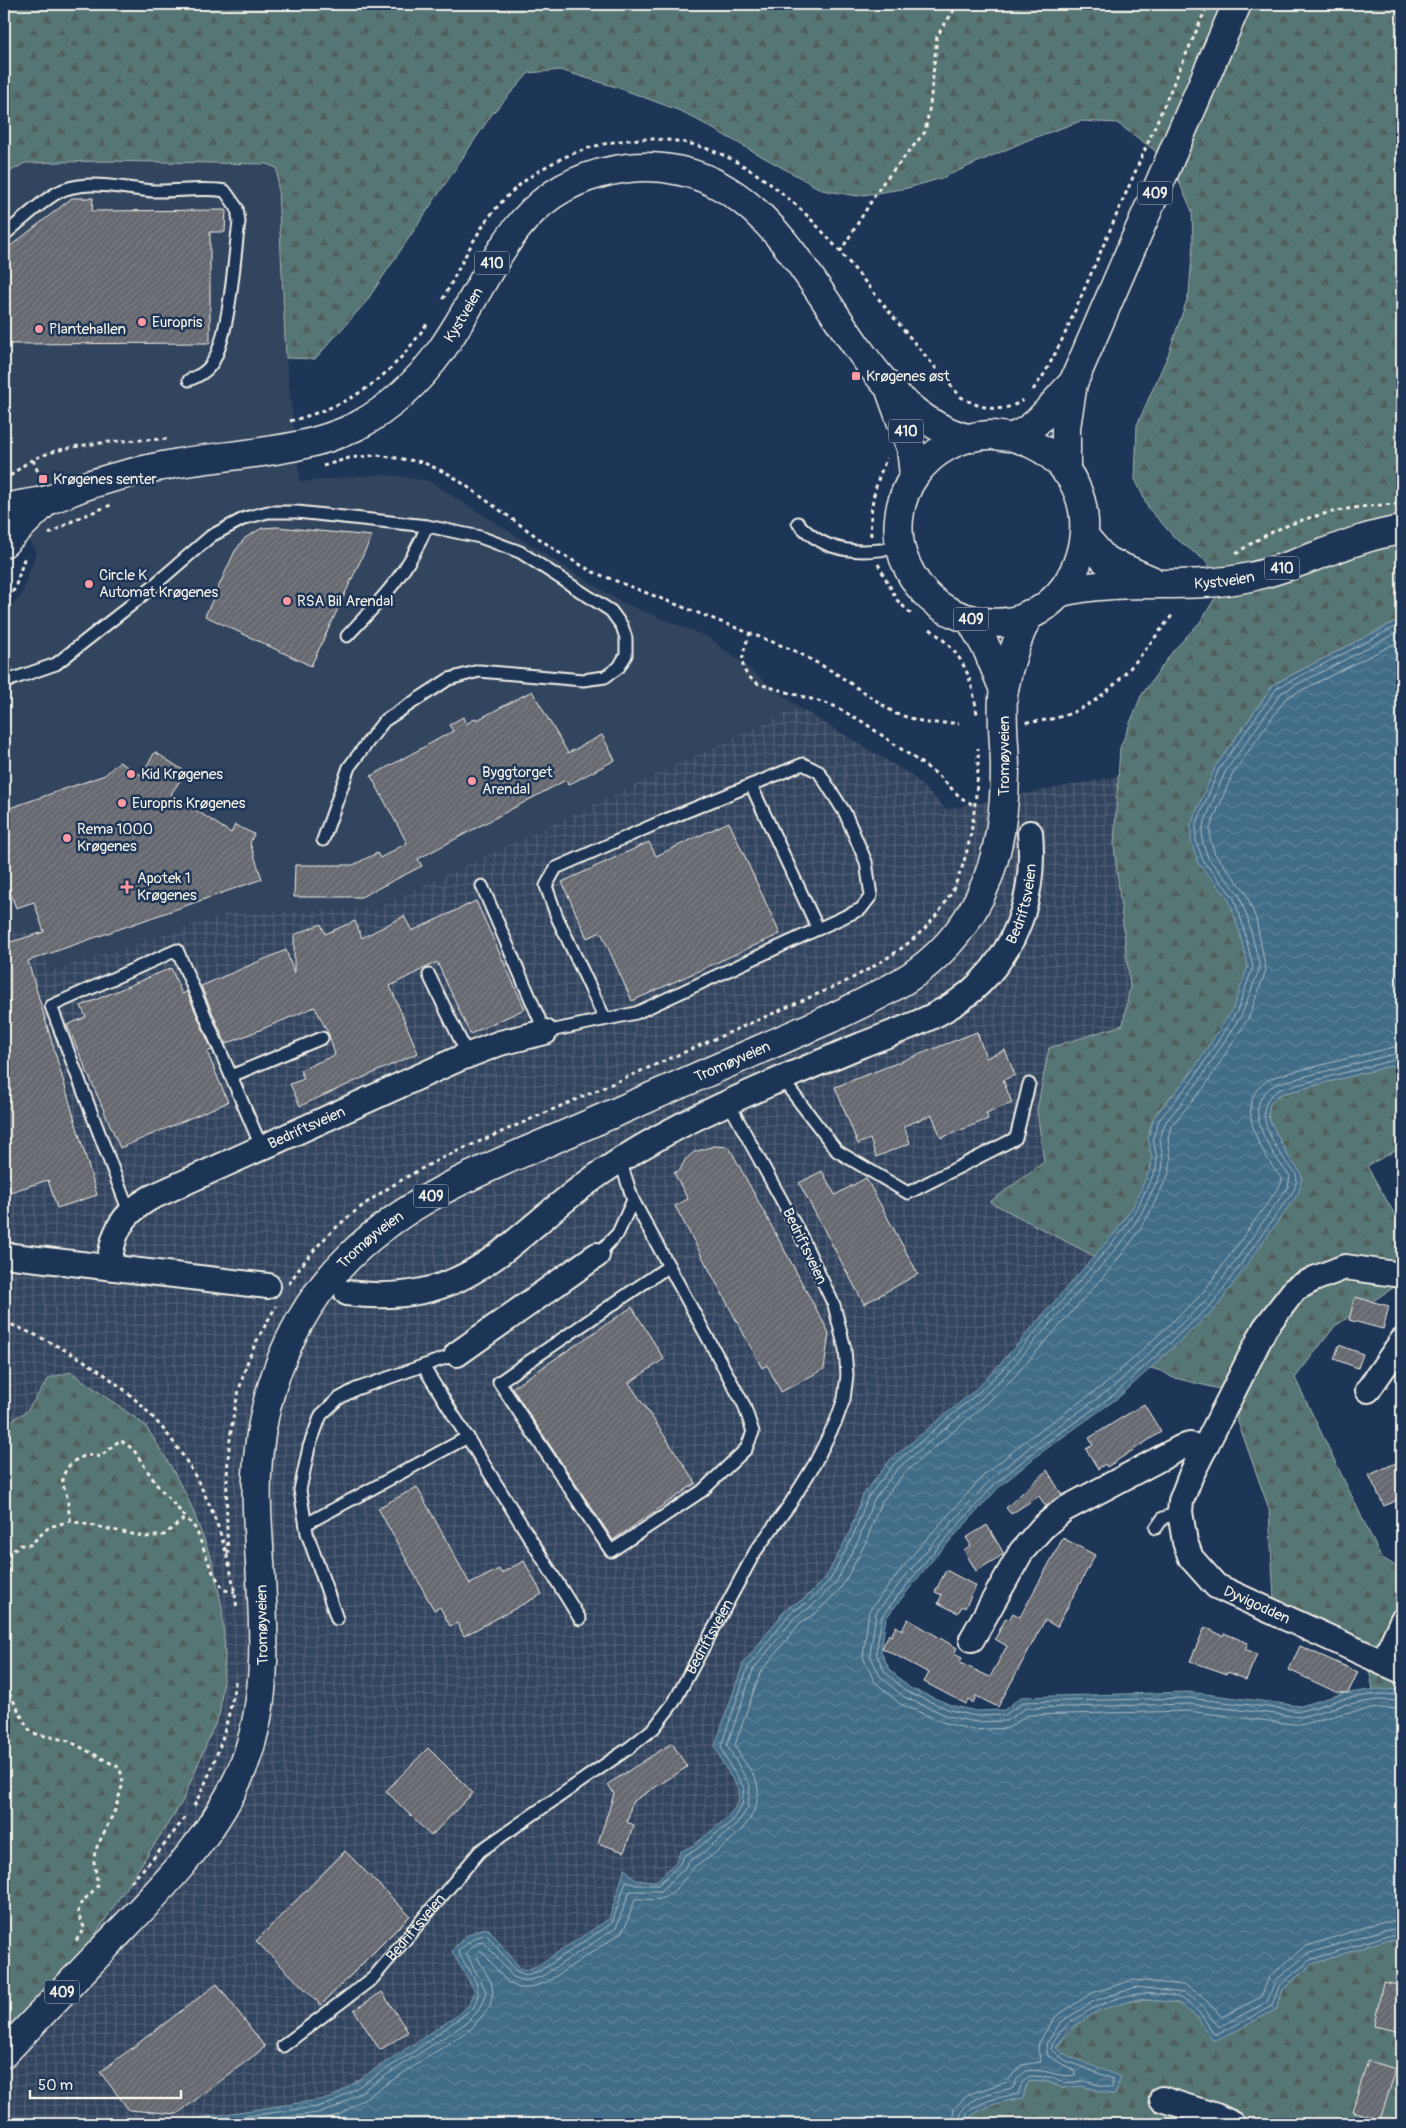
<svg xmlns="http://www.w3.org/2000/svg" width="1406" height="2128" viewBox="0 0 1406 2128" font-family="Pangolin,sans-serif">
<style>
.built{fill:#33445e}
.industrial{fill:url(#industrial-grid)}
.forest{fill:url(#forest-firs);stroke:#a5b3ae}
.water{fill:url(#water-waves);stroke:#89a2ae}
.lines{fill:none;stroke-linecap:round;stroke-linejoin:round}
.shore{stroke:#adbcc2;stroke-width:1}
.building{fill:url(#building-hatch);stroke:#f4f1e8}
.minor-tunnel{stroke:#3d516d;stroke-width:24;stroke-dasharray:24 12;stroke-linecap:butt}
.service-casing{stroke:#f4f1e8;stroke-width:15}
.minor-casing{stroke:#f4f1e8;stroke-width:28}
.primary-casing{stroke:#f4f1e8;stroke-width:31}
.path{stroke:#f4f1e8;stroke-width:3;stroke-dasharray:4 4;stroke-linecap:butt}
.service{stroke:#1d3557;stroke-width:11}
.minor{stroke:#1d3557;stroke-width:24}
.primary{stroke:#1d3557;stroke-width:28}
.poi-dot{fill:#ff9aa2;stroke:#1d3557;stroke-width:2}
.labels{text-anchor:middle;stroke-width:5;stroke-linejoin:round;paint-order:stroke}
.shield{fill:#1d3557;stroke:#b4b9bc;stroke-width:1}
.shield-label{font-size:14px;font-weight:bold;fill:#f4f1e8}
.street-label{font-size:15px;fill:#f4f1e8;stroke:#1d3557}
.poi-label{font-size:15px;fill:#f4f1e8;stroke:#1d3557;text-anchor:start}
</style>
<defs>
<pattern id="industrial-grid" width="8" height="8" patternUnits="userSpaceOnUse" patternTransform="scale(1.25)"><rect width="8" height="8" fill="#33445e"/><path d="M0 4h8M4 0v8" fill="none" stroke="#515f75"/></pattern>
<pattern id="forest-firs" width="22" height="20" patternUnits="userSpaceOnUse" patternTransform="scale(1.25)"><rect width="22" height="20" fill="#567574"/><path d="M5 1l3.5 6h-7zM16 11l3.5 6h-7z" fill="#505e5d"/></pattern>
<pattern id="water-waves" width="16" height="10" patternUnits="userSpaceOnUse" patternTransform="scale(1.25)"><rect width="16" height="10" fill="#426d88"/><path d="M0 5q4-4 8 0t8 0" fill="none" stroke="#5e8299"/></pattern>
<pattern id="building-hatch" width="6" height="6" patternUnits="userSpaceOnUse" patternTransform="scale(1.25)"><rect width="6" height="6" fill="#666870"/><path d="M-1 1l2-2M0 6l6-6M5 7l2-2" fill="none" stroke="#7c7e84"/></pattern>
</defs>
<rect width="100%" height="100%" fill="#1d3557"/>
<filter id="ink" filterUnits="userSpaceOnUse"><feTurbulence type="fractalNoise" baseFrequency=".02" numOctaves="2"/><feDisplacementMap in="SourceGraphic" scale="10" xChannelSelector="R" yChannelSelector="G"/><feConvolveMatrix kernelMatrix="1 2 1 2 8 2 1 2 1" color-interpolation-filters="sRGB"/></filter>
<g filter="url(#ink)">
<path class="built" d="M102 161 267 164 277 168 286 358 300 482 382 474 429 481 621 602 708 637 798 707 374 909 233 912 48 971 32 929 4 934V613L21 596 36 552 4 494V175L25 163Z"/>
<path class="industrial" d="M798 707 911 775 946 809 1119 776 1114 845 1130 986 1123 1025 1049 1048 1037 1110 1044 1162 990 1202 1096 1257 1000 1364 975 1389 890 1460 863 1495 849 1534 826 1577 804 1599 787 1608 722 1762 739 1790 738 1803 727 1818 694 1845 680 1852 676 1862 656 1881 635 1880 625 1869 609 1919 537 1966 525 1970 519 1967 489 1929 452 1952 475 1991 469 2005 409 2048 331 2098 199 2118 136 2124H4V2045L220 1712 225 1657 222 1607 189 1501 170 1465 145 1425 49 1378 27 1411 4 1425V934L32 929 49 971 233 912 374 909Z"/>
<path class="forest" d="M4 4H1402V622H1394L1274 684 1215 767 1198 863C1208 874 1220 886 1228 898 1233 907 1249 958 1248 967 1242 1003 1211 1045 1190 1074 1180 1089 1162 1102 1154 1118 1144 1139 1155 1150 1151 1166 1143 1197 1116 1232 1096 1257L990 1202 1044 1162 1037 1110 1049 1048 1123 1025 1130 986 1114 845 1120 748 1141 696 1173 651 1200 622 1219 592 1207 562 1174 537 1149 509 1135 479 1137 425 1168 355 1189 294 1193 242 1192 211 1177 177 1153 149 1117 123 1081 121 1028 140 942 178 908 188 857 196 822 190 683 112 619 88 560 70 529 73 492 114 366 302 315 359 286 358 277 168 266 164 102 161 25 163 4 175Z
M1402 1063V1147L1367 1166 1402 1227V1282L1335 1326 1295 1378 1381 1557 1402 1570V1690H1373L1370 1674 1361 1655 1274 1600 1269 1509 1227 1391 1171 1377 1164 1372 1151 1368 1217 1307 1300 1171 1289 1158 1268 1117C1268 1105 1272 1099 1282 1094Z
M71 1372 145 1425 170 1465 189 1501 212 1560 222 1607 225 1657 220 1712 182 1802 82 1955 4 2045V1425L27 1411 49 1378Z
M1386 1940 1402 1941V2124H971L970 2117C985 2105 1004 2101 1023 2098L1026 2086 1030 2081 1048 2082 1063 2088 1082 2086 1115 2095 1056 2048C1079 2014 1118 1996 1159 2001 1170 2002 1179 2002 1188 2009 1199 2016 1205 2029 1212 2040L1277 2009 1283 1989 1312 1964Z"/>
<path class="water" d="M1394 622H1402V1063L1282 1094C1272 1099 1268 1105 1268 1117L1289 1158 1300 1171 1302 1179 1299 1192 1217 1307 1119 1397 1039 1454 998 1488 929 1564 886 1618 881 1651 889 1669 910 1688 951 1705 976 1711 1004 1710 1021 1697 1189 1692 1301 1706 1341 1694 1378 1689 1402 1690V1941L1386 1940 1312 1964 1283 1989 1277 2009 1221 2039 1212 2040 1198 2018 1178 2003 1138 1999 1100 2010 1068 2030 1056 2048 1068 2056 1121 2077 1115 2095 1082 2086 1063 2088 1048 2082 1030 2081 1026 2086 1023 2098C1004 2101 985 2105 970 2117L971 2124H136L199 2118 331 2098 459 2014 469 2005 475 1991 452 1952C457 1941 476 1926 489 1929L519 1967 525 1970 537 1966 609 1919 625 1868 635 1880 656 1881 676 1862 680 1852 694 1845 727 1818 738 1803 739 1790 722 1762 715 1746 743 1664 787 1608 804 1599 826 1577 849 1534 863 1495 890 1460 975 1390 1000 1364 1117 1230 1133 1206 1151 1167 1152 1160 1148 1138 1154 1117 1190 1075 1233 1008 1248 966 1237 923 1228 898 1198 863 1191 841V824L1215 767 1274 684Z"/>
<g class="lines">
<path class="shore" d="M1402 1045 1277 1076C1227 1094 1259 1151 1282 1179L1281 1184 1202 1294 1108 1382 1028 1439 985 1474 915 1552 869 1611 863 1657 874 1681 900 1704 945 1723 974 1730 1008 1728 1028 1715 1188 1711 1301 1725 1345 1713 1379 1708 1402 1709
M1402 1052 1279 1083C1235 1101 1270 1152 1290 1176L1288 1187 1208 1299 1112 1388 1032 1445 990 1480 921 1557 876 1613 870 1655 880 1676 904 1697 948 1716 975 1722 1006 1721 1026 1708 1189 1704 1301 1717 1343 1705 1378 1700 1402 1701
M1402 1058 1281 1089C1249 1104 1270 1138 1284 1159 1287 1165 1294 1169 1296 1175 1298 1180 1295 1185 1294 1190L1213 1303 1116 1393 1036 1450 995 1484 926 1561 882 1616 876 1653 885 1672 907 1692 950 1710 976 1716 1005 1715 1023 1702 1189 1698 1301 1711 1342 1699 1378 1694 1402 1695
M184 2124 317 2107 334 2102 412 2053 473 2008C487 1985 468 1973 458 1951L474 1938 486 1934 516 1971 526 1975 540 1971 612 1923 626 1881 635 1885H658L679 1865 684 1856 697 1849 731 1822 742 1805 744 1788 726 1759 721 1746 748 1667 791 1612 807 1603 830 1580 853 1536 868 1497 894 1464 978 1393 1004 1368 1121 1233 1137 1208 1156 1169 1157 1159 1153 1138 1159 1120 1194 1078 1237 1011 1253 967 1242 922 1233 896 1203 861 1196 841V825L1219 769 1277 688 1395 627 1402 626
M234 2124 318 2113 336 2108 466 2023 478 2011 484 2001 486 1991 466 1953 477 1943 484 1942 513 1977 525 1981 541 1977 616 1928 630 1891H661L684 1869 689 1861 701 1854 735 1826 748 1808 750 1786 727 1745 753 1670 795 1617 811 1607 835 1584 859 1539 873 1501 898 1468 982 1398 1008 1372 1126 1237 1142 1212 1162 1171 1163 1160 1160 1139 1165 1123 1199 1081 1242 1014 1259 970V963L1248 920 1239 894 1208 858 1202 840 1203 826 1225 772 1281 693 1396 633H1402
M290 2124 320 2120 341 2114 472 2028 490 2006 493 1992 491 1982 476 1955 479 1951H482L507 1982 519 1988H529L547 1982 621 1933 626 1925 635 1899C645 1898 656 1902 665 1897 676 1891 686 1878 694 1867 697 1864 703 1862 707 1859 729 1842 760 1821 758 1789 757 1773 740 1760 735 1745L760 1673 800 1623 816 1613 841 1588 866 1542 880 1504 903 1474 987 1403 1014 1377 1110 1269 1132 1241 1148 1216 1169 1173 1171 1159 1168 1139 1171 1126 1205 1086 1249 1017 1266 970 1256 919 1245 891 1215 854 1210 839V828L1232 775 1286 698 1402 640
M952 2124 954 2108 969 2094 1007 2082 1021 2065 1041 2062 1038 2050 1039 2041 1056 2016 1092 1993 1133 1980 1184 1985 1201 1995 1222 2017 1261 1997 1269 1977 1304 1947 1381 1922H1402
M960 2124C956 2098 994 2092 1013 2088L1017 2079 1026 2071C1044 2067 1059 2079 1075 2075V2071L1048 2056 1046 2044 1061 2022 1094 2001 1136 1987 1183 1993 1197 2001 1219 2027 1267 2002 1275 1981 1307 1954 1383 1930 1402 1929
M966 2124V2114C979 2101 1000 2097 1018 2094L1022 2083 1029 2076 1050 2077 1064 2083 1083 2081 1112 2088 1113 2079 1066 2061 1051 2049C1056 2022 1113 1995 1138 1994 1150 1993 1169 1994 1180 1998 1196 2005 1205 2020 1214 2034H1219L1272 2006 1279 1986 1310 1960 1385 1936H1402"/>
</g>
<path class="building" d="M72 198H93L92 211 226 210 225 232H210V343L4 344V251Z
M277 527 372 536 311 666 205 616 235 551 245 538 262 528Z
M532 691 568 753 602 735 615 760 568 785 566 780 418 859 422 866 361 897H294L295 865H353L377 853 380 858 407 843 371 776 453 731 449 725 463 717 466 724 476 718 477 720Z
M155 752 186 772 171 794 231 833 235 825 254 834 250 843 262 879 28 961 97 1195 57 1208 48 1180 4 1194V944L44 932 34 902 16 908 9 889 4 891V810L105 775 119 762 141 775Z
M729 822 780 934 632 1001 601 932 587 938 562 882 649 842 656 856Z
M476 901 525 1009 470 1034 437 962 390 986 418 1053 300 1106 290 1084 304 1079 300 1070 335 1055 329 1035 315 1007 226 1044 201 986 286 950 294 973V935L321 924 325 934 355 921 362 938 404 916 412 931Z
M171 968 182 994 187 992 212 1050 207 1052 228 1102 120 1148 67 1025 86 1017 81 1006Z
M977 1032 986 1058 1005 1050 1015 1075 1003 1080 1012 1103 986 1113 988 1119 941 1138 932 1115 904 1126 910 1143 876 1157 870 1139 858 1144 835 1087Z
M714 1146 729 1147 829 1333 824 1369 781 1392 767 1365 762 1368 675 1206 688 1199 674 1173 680 1170 685 1160 694 1152Z
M822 1171 835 1195 866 1178 918 1274 864 1304 799 1183Z
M1355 1297 1389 1306 1383 1329 1349 1320Z
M632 1307 664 1359 629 1383 696 1483 613 1540 512 1388Z
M1339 1345 1363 1354 1358 1368 1334 1359Z
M1144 1404 1161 1432 1107 1467 1105 1464 1098 1469 1086 1449 1093 1445 1089 1438Z
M1398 1462 1402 1473V1498L1384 1506 1369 1475Z
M1047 1470 1062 1495 1046 1507 1039 1496 1011 1514 1006 1508Z
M417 1487 470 1584 499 1569 501 1573 524 1561 542 1594 464 1636 457 1623 450 1626 440 1607 434 1610 378 1508Z
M987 1525 1004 1554 976 1571 964 1550 971 1545 966 1538Z
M1063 1538 1095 1555 1057 1627 1045 1620 998 1707 976 1696 973 1703 968 1700 966 1704 924 1682 929 1673 882 1648 889 1634 891 1636 896 1626 902 1630 908 1619 957 1648 954 1654 962 1658 960 1663 990 1677 1007 1646 995 1639 1006 1618 1009 1620 1013 1613 1020 1617Z
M946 1570 976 1586 965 1608 962 1606 958 1613 938 1603 942 1595 935 1592Z
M1205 1627 1223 1636 1224 1633 1248 1643 1245 1649 1257 1654 1246 1680 1228 1672 1227 1674 1190 1661Z
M1300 1646 1358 1672 1348 1693 1336 1692 1289 1670Z
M672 1743 687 1767 632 1802 627 1822 634 1825 624 1852 598 1843 614 1794 608 1784Z
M428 1748 473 1793 431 1836 386 1791Z
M345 1851 410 1916 321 2005 256 1941Z
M1383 1982 1402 1986V2032L1374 2026Z
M217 1984 265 2047 177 2114 129 2110 100 2072Z
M382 1992 408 2032 380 2050 354 2010Z
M1368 2061 1396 2069 1380 2120 1352 2111Z"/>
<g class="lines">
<path class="minor-tunnel" d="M268 1286 336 1292"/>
<defs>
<g id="service">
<path d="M4 235C20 222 37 205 55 194 83 177 122 189 153 191 177 192 201 187 225 191L237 208 239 222C234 258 230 337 211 365 205 373 198 376 189 380"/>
<path d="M798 523C826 555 863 554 900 547"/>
<path d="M347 636C381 600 408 573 427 526"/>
<path d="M4 670 9 681"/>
<path d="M4 682 56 664 131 605 211 536 245 518 268 512H297L427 526 480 537 520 552 611 611 622 626 626 638V655L619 667 605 677 583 680 479 671 449 679 384 721 349 767 323 840"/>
<path d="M751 785 818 929"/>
<path d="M482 886 545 1032 636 1013 861 909 871 896 866 862 845 813 819 772 803 764 658 823 556 868 546 886 557 917 605 1019"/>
<path d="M429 975 468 1056"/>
<path d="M231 1076 322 1038"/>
<path d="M782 1079 837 1151 908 1193 1016 1138 1029 1084"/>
<path d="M633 1200 744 1405 753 1432 746 1449 702 1491 611 1551 499 1382 669 1266"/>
<path d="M129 1212 51 1006 177 950 261 1146"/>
<path d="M597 1255 618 1233 633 1200 620 1160"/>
<path d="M423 1366 580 1619"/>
<path d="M306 1524 468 1437"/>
<path d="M1156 1528 1163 1518 1180 1512"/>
<path d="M337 1619 307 1533 300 1490 309 1447 321 1415 338 1399 356 1389 457 1354"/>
<path id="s1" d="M283 2046 373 1978 480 1851 629 1748 654 1728 674 1702 755 1552 790 1504 814 1465 836 1421 844 1399 847 1375 845 1349 834 1305 799 1232 728 1102"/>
</g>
<g id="minor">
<path d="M4 1255 268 1286"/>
<path id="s2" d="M109 1267C112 1233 121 1215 150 1198L456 1060 500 1043 545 1032"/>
<path id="s3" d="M1402 1275 1345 1267 1314 1279 1295 1289 1265 1328 1191 1475 1181 1501 1180 1512 1185 1542 1191 1558 1216 1586 1402 1671"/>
<path id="s4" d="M347 1293C475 1309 508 1236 601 1173 653 1137 708 1111 765 1086 797 1072 828 1059 859 1046 901 1029 948 1016 980 983 1021 942 1035 889 1030 833"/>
<path d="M457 1354 597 1255"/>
<path d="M1368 1390 1402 1341"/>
<path d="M972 1639 1021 1552 1042 1528 1063 1510 1180 1448 1190 1445 1205 1448"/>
<path d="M1383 1663 1402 1621"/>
<path d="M1162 2099 1216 2116 1233 2124"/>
</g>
<g id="primary">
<path d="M891 393 911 448 914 476"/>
<path d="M1013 437C1139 472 1082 657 963 617 938 609 919 591 908 568 893 539 896 502 915 475 932 451 959 436 989 435 997 434 1008 439 1015 436 1040 426 1054 401 1073 383"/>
<path d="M1066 472V427L1073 383 1237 4"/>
<path id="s5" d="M4 509C19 503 36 504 51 499 64 495 77 488 91 484 120 475 149 468 179 463 238 453 302 453 357 426 391 408 419 381 442 349 498 269 513 182 628 168 662 164 699 172 727 190 823 248 858 410 967 438"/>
<path d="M1085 537 1105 560 1151 580"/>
<path d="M4 543 48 500"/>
<path id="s6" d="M1061 592C1123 577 1188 591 1250 577 1303 566 1347 538 1402 530"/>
<path d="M970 619 987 649 1004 690"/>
<path id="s7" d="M4 2053C39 2016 75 1979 110 1942 162 1888 218 1833 245 1762 275 1681 260 1592 257 1508 253 1415 283 1321 351 1255 412 1195 495 1165 573 1131 660 1093 747 1055 834 1017 861 1004 889 991 914 974 984 924 1005 851 1005 769 1005 744 1000 713 1004 689 1009 663 1017 638 1029 614"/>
</g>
</defs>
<use href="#service" class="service-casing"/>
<use href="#minor" class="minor-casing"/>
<use href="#primary" class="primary-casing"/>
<path class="path" d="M840 252 882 184 925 132 930 105 937 36 958 4
M443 299C460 267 475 232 499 205 547 150 629 126 699 146 730 155 759 174 784 195 817 221 844 257 871 289 900 326 930 362 961 397 981 409 1003 414 1023 400
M1033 390 1045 373 1064 336 1208 4
M290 421C357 403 390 378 429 321
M33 460 38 472
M323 466 349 458 377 455 422 462 451 475 558 552 593 572 793 650 832 671 896 714 928 723H959
M4 481C13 474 21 466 32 460 68 442 129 440 170 439
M49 534 76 519 111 505
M871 536C869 508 875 483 887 458
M1236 554C1282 519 1345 505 1402 504
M878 564 897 600 913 616
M4 606 15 588 25 556
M930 629C963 654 971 673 977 714
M750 632C743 654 734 670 759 684L832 705 863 722 938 775 960 797 975 806
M1026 722C1101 720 1132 665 1174 613
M289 1284C325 1225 384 1187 444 1157L845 982C922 942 960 909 973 820 976 796 979 771 978 748
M4 1322C24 1329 44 1339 63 1349 166 1403 223 1495 237 1609
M71 1521C68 1512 69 1506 67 1497 66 1490 61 1486 63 1478 66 1462 85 1451 100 1457L120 1440 133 1449 157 1485 196 1529 211 1569 224 1590 235 1592
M228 1554C225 1487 225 1426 248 1361 255 1342 266 1324 276 1306
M4 1587 9 1576 7 1562 10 1553 20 1545H30L49 1527 71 1521 146 1537 164 1535 186 1517
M4 1687C16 1701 20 1718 32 1733L69 1741 120 1768 123 1783 115 1810 95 1851 94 1862 98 1885C82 1905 71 1903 85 1929L74 1943
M194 1806C216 1764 229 1724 236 1677
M131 1882 157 1854 187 1815"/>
<use href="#service" class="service"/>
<use href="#minor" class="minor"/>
<use href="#primary" class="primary"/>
</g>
</g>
<g class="poi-dot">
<circle cx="142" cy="322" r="5"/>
<circle cx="39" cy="329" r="5"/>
<rect x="851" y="371" width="10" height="10" rx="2.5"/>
<rect x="38" y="474" width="10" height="10" rx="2.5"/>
<circle cx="89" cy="584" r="5"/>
<circle cx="287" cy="601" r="5"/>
<circle cx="131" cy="774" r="5"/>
<circle cx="472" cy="781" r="5"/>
<circle cx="122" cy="803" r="5"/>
<circle cx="67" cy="838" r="5"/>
<path d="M124.5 879.5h5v5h5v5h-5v5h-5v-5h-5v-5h5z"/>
</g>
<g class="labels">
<g class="shield">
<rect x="1137.5" y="181.5" width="35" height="23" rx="4"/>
<rect x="474.5" y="251.5" width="35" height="23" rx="4"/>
<rect x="888.5" y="419.5" width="35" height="23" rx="4"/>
<rect x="1264.5" y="556.5" width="35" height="23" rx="4"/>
<rect x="953.5" y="607.5" width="35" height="23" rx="4"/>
<rect x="413.5" y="1184.5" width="35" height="23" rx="4"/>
<rect x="44.5" y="1980.5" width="35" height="23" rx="4"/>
</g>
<g class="shield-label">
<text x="1155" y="198">409</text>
<text x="492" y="268">410</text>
<text x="906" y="436">410</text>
<text x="1282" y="573">410</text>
<text x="971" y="624">409</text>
<text x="431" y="1201">409</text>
<text x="62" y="1997">409</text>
</g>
<g class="street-label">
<text dy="5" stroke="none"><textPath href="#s5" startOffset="520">Kystveien</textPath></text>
<text dy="5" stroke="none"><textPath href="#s6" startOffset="164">Kystveien</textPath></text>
<text transform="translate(1004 756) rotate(-90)" y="5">Tromøyveien</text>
<text dy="5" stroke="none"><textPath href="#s4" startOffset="809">Bedriftsveien</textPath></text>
<text dy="5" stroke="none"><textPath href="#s7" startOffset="1344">Tromøyveien</textPath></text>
<text dy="5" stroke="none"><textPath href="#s2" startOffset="256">Bedriftsveien</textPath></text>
<text dy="5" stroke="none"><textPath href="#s7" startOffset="939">Tromøyveien</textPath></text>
<text transform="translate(805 1246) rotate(64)" y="5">Bedriftsveien</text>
<text dy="5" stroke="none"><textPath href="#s3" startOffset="495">Dyvigodden</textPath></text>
<text transform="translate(262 1625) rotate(-91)" y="5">Tromøyveien</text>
<text dy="5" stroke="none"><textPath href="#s1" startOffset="599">Bedriftsveien</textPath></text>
<text dy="5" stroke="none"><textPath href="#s1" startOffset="179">Bedriftsveien</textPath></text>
</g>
<g class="poi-label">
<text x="152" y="327">Europris</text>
<text x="49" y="334">Plantehallen</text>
<text x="866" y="381">Krøgenes øst</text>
<text x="53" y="484">Krøgenes senter</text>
<text x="99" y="580">Circle K<tspan x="99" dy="17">Automat Krøgenes</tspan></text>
<text x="297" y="606">RSA Bil Arendal</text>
<text x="482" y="777">Byggtorget<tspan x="482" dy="17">Arendal</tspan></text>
<text x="141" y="779">Kid Krøgenes</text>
<text x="132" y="808">Europris Krøgenes</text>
<text x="77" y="834">Rema 1000<tspan x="77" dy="17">Krøgenes</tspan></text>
<text x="137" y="883">Apotek 1<tspan x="137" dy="17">Krøgenes</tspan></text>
</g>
</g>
<rect width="1406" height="2128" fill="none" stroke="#1d3557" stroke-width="20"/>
<rect x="10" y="10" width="1386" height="2108" fill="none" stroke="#f4f1e8" stroke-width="2" filter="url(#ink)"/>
<path d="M30 2090v8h151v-8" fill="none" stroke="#f4f1e8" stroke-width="2.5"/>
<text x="38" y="2090" font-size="15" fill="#f4f1e8" stroke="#1d3557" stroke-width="4" paint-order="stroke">50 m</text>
</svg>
